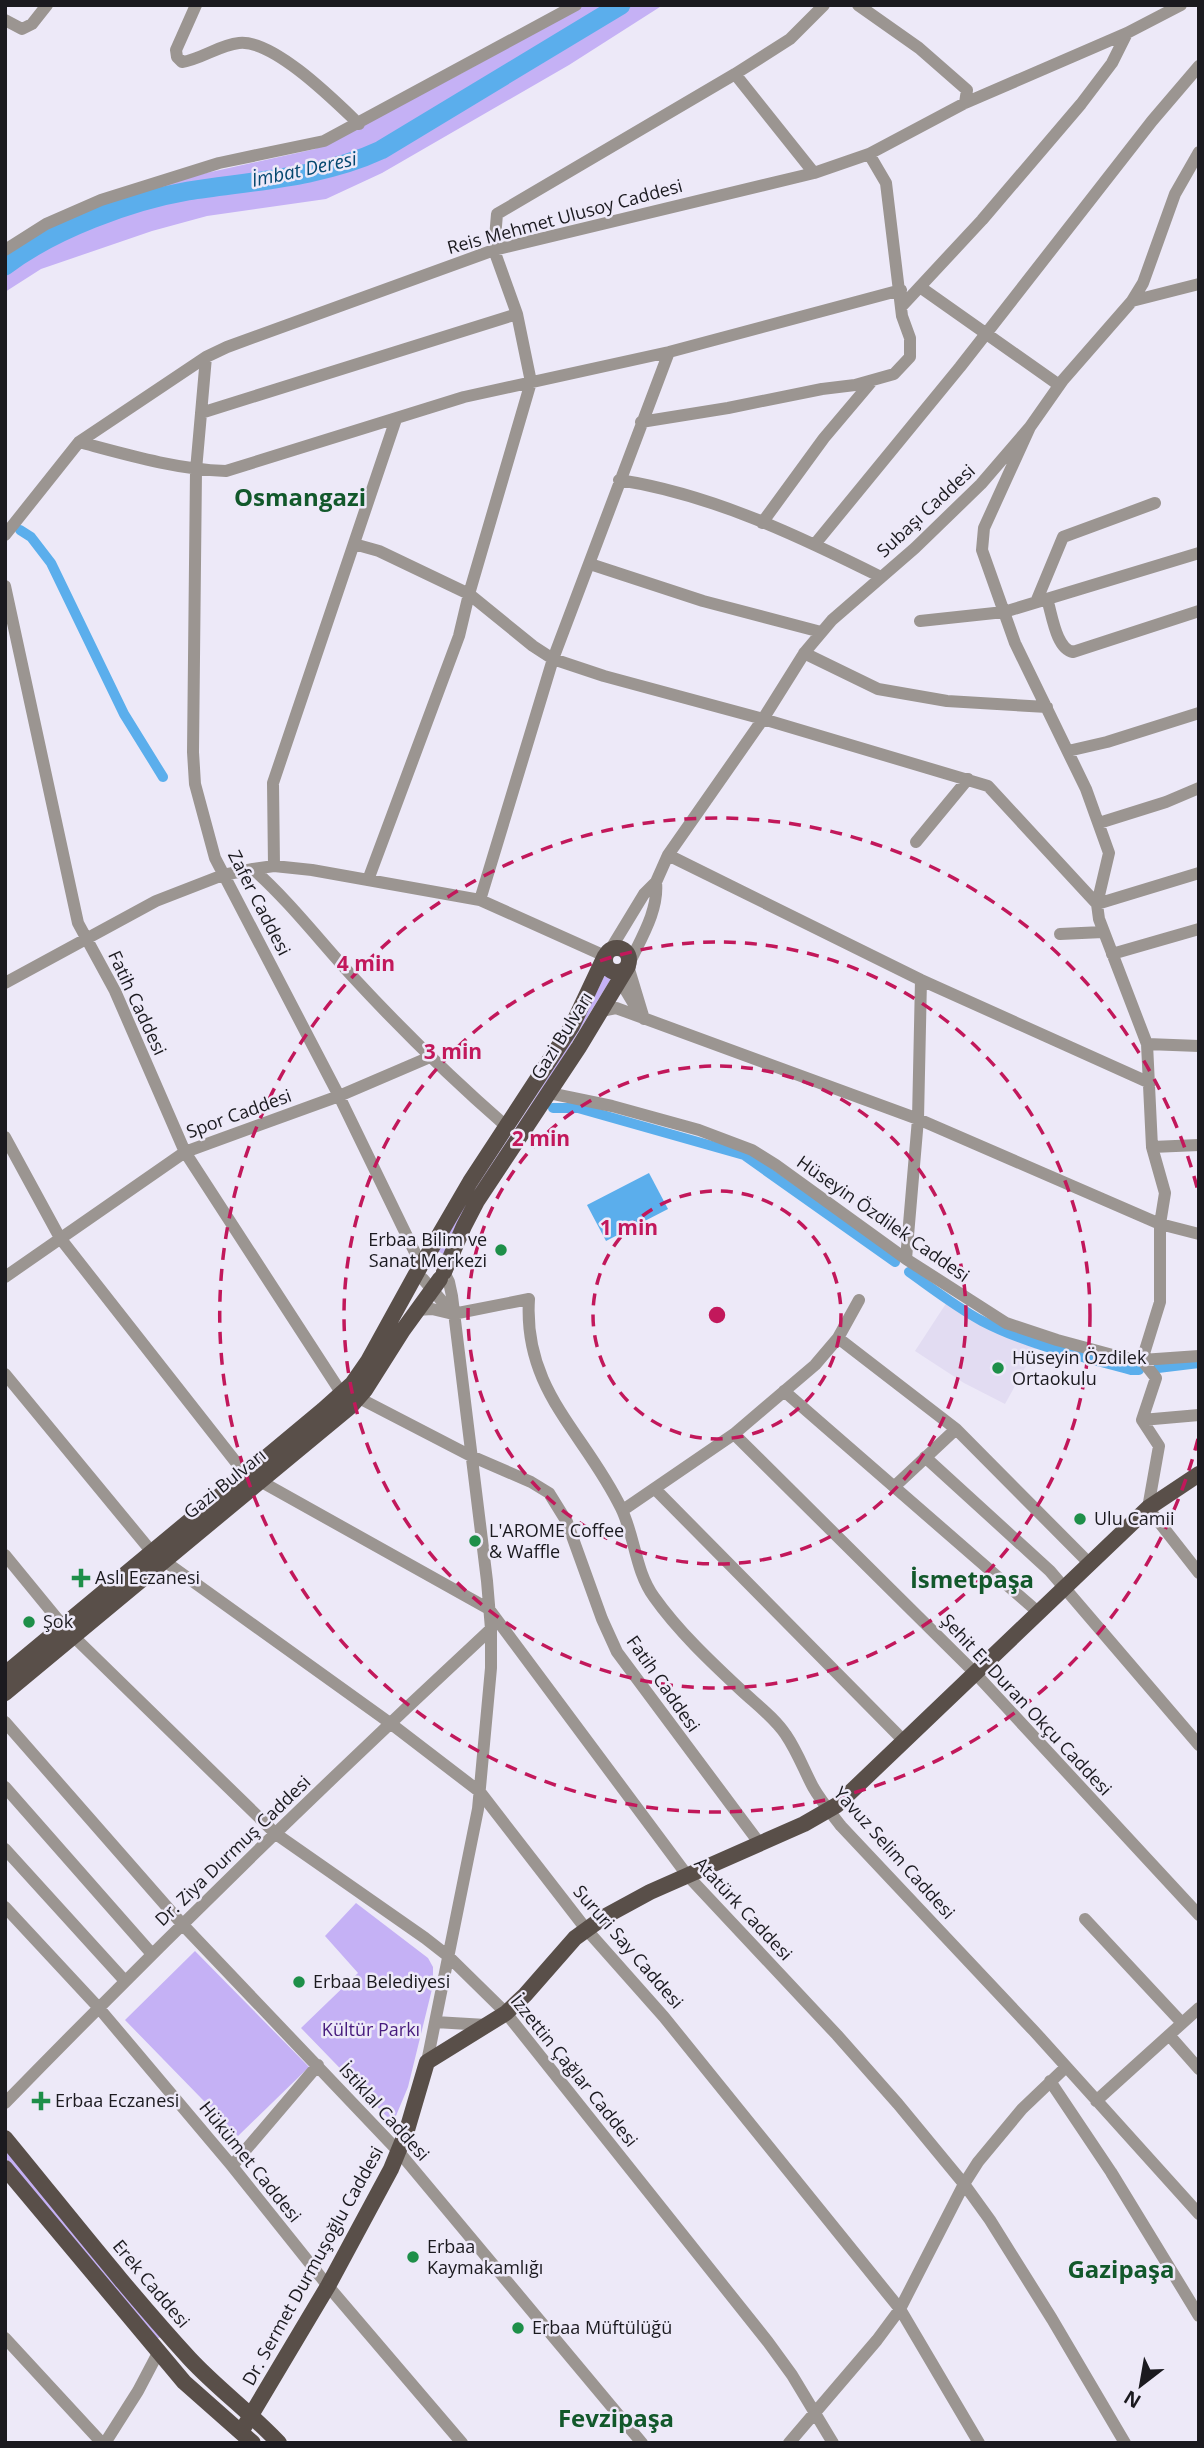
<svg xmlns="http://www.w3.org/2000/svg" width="1204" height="2448" viewBox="0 0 1204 2448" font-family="'Open Sans',sans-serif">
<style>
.built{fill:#e2dcf2}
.green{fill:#c5b1f5}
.water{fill:#5baeec}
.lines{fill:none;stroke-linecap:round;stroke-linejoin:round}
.canal{stroke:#5baeec;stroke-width:10}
.river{stroke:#5baeec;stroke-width:19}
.minor{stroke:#9b9591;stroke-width:12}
.major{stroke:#594f49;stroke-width:16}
.ring{fill:none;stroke:#c2185b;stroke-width:3.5;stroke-dasharray:12 9}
.poi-dot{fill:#1e8f49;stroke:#ede9f8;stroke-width:2.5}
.labels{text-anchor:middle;stroke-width:5;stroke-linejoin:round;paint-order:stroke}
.street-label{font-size:18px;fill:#1b1a1f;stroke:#ede9f8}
.poi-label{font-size:18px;fill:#1b1a1f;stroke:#ede9f8;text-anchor:start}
.park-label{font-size:18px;fill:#471c7d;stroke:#ede9f8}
.water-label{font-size:19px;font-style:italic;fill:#04476f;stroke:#ede9f8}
.district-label{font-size:24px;font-weight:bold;fill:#12582b;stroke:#ede9f8}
.centre{fill:#c2185b;stroke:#ede9f8;stroke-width:3.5}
.ring-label{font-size:21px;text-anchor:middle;font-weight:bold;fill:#c2185b;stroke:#ede9f8;stroke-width:5;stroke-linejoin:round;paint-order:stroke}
</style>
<rect width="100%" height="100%" fill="#ede9f8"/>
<path class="built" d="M947 1302 976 1322 1036 1348 1005 1404 964 1383 915 1351Z"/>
<path class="green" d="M585 5H663L569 65 382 173 326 199 207 216 152 231 41 269 5 292V253L44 230 152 185 315 149 462 73Z
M606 973 612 977 443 1254 436 1250C493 1158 559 1071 606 973Z
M356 1903 428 1958 433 1967V1985L408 2087 393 2123 301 2028 358 1973 325 1936Z
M195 1951 309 2067 238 2136 125 2020Z
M5 2148 162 2336 157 2339 5 2157Z"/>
<path class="water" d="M649 1173 668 1209 606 1241 587 1205Z"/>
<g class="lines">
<path class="canal" d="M20 530 31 537 51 563 124 714 163 777
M553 1108H578L744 1155 895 1262
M909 1272C933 1289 956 1307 982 1321 1028 1345 1080 1356 1131 1370H1139
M1158 1368 1199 1363"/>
<path class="river" d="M5 266C52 230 130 201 188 191 252 181 321 178 381 150L621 5"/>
<path class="minor" d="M196 5 176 50 177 57 182 62C202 59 219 45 239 43 273 39 334 100 359 124
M858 5 919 48 967 90 965 103
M5 20 22 29 32 24 47 5
M735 74 814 173
M5 250 46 224 101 200 219 163 324 141 576 5
M920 287 1059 385
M1132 301 1199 284
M902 306 982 220 1081 104 1112 63 1127 33
M206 357 196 470 193 752 195 784 215 858 339 1096 421 1265
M201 413 517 314
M641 422 728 408 822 389 855 385 894 374 910 357V338L902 316 886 183 869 154
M1030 427 984 528 982 550 1015 643 1086 789 1109 853 1097 904 1099 919 1147 1044 1152 1147 1165 1193 1160 1224V1302L1142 1360 1156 1378 1142 1420 1159 1446 1148 1508 1199 1573
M79 442C128 455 175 469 226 471L464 397 669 352 901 290
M619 480C711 494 799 536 881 577
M762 523 824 438 873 380
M5 535 79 442 206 357 227 347 494 250 814 173 869 154 965 103 1127 33 1181 5
M354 544 379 551 469 594 533 646 553 659 604 676 763 719 988 786 1097 904 1199 873
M815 544 960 367 1152 121 1199 66
M590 564 703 601 821 632
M5 586 78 923 115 991 185 1152 342 1394
M1047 599C1052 614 1056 649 1073 652L1199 611
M1036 602 1063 537 1155 503
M920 621 1004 612 1199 553
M804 653 878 689 947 701 1047 707
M1068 751 1107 742 1199 713
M1099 823 1166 802 1199 788
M916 842 968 779
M668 855 921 980 1150 1083
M274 866 273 783 396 419
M253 869C290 902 319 940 352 976 401 1029 452 1079 506 1126
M368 880 459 636 469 594 531 382 517 314 494 250 497 214 735 74 790 39 824 5
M480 900 553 659 669 352
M1060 934 1103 932
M610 950 644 894 656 882 668 855 763 719 805 652 832 620 915 548 981 484 1030 427 1063 380 1132 301 1143 283 1175 194 1199 152
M1112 954 1199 929
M614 971 638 1011
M5 983 156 901 223 875 253 869 274 866 312 870 480 900 605 956
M601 1011 616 1008 918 1119 1160 1224 1199 1234
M644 1019 628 966C640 940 659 911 656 882
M1147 1044 1199 1046
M549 1093 612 1106 699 1130 752 1150 776 1165 906 1259 1006 1323 1057 1340 1120 1357 1142 1360 1199 1356
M5 1137 60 1238 246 1475
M1152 1147 1199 1145
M906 1259 918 1119 921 980
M5 1277 185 1152 339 1096 430 1057
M423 1279 453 1314
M417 1310 432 1309 453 1314 529 1299C523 1391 585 1433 621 1508 635 1536 635 1571 654 1597 678 1631 711 1662 741 1690 756 1704 775 1718 786 1735 797 1751 804 1770 813 1787 821 1801 831 1813 841 1826L1034 2031 1199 2214
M838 1338 956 1429 1089 1563
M5 1374 151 1551
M784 1391 1038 1612
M359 1398 471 1456 531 1482 549 1493 567 1522 602 1619 617 1652 760 1844
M1142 1420 1199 1415
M734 1434 974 1672 1199 1915
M925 1457 1050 1571 1199 1745
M260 1481 489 1609 687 1875 837 2035 898 2104 964 2184 990 2220 1052 2319 1125 2443
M895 1486 956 1429
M656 1490 904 1741
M623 1510 734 1434 815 1365 838 1338 859 1300
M5 1555 64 1627
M163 1560 390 1723 480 1792 586 1929 664 2017 900 2309 979 2443
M73 1636 276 1834 425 1938 448 1956 506 2013 768 2342 792 2375 833 2443
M5 1722 182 1924 399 2152 642 2443
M5 1787 152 1954
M5 1849 125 1981
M5 1907 98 2007 232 2166 328 2286 462 2443
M1085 1919 1182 2023
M435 2022 486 2025
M1169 2035 1199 2069
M427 2062 478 1809 491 1668V1629L487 1581 452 1296 449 1282 444 1272
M1050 2081 1111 2172 1199 2316
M1096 2101 1199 2008
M5 2103C163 1941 325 1783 491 1629
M232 2166 318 2065
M5 2338 102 2443
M105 2443 138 2391 158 2353
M789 2443 877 2340 900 2309 964 2184 978 2162 1022 2109 1066 2067"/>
<path class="major" d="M605 960a12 12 0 1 1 24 0a12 12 0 1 1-24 0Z
M424 1261 470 1182 572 1026 605 956
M444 1272 464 1226 477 1201 579 1047 628 966
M5 1674 323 1410 352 1384 368 1361 421 1265
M5 1693 351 1406 365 1390 403 1330 440 1279
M5 2138C66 2212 125 2288 190 2359 218 2389 251 2413 279 2443
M5 2168 184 2382 253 2443
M241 2432 328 2286 391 2169 407 2130 427 2062 506 2013 525 1995 575 1938 604 1917 650 1892 804 1824 837 1805 1148 1508 1199 1474"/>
</g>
<g class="ring">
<circle cx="717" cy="1315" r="124"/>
<circle cx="717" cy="1315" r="249"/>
<circle cx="717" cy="1315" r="373"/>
<path d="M1198 1439A497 497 0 1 1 1198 1191"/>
</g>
<g class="poi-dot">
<circle cx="501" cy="1250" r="7"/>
<circle cx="998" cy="1368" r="7"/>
<circle cx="1080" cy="1519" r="7"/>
<circle cx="475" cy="1541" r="7"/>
<path d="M77.5 1567.5h7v7h7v7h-7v7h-7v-7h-7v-7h7z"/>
<circle cx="29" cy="1622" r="7"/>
<circle cx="299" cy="1982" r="7"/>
<path d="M37.5 2090.5h7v7h7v7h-7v7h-7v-7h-7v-7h7z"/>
<circle cx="413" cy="2257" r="7"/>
<circle cx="518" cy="2328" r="7"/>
</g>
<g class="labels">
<g class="street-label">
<text transform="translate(565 217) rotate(-15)" y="6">Reis Mehmet Ulusoy Caddesi</text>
<text transform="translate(926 511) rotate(-43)" y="6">Subaşı Caddesi</text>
<text transform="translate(259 903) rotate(63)" y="6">Zafer Caddesi</text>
<text transform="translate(137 1003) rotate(65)" y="6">Fatih Caddesi</text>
<text transform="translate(562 1036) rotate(-58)" y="6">Gazi Bulvarı</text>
<text transform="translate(239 1114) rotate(-20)" y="6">Spor Caddesi</text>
<text transform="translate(883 1219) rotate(35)" y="6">Hüseyin Özdilek Caddesi</text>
<text transform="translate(225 1484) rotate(-39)" y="6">Gazi Bulvarı</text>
<text transform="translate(663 1684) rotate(55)" y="6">Fatih Caddesi</text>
<text transform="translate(1026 1705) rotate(47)" y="6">Şehit Er Duran Okçu Caddesi</text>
<text transform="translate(233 1851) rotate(-44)" y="6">Dr. Ziya Durmuş Caddesi</text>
<text transform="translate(894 1853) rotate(48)" y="6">Yavuz Selim Caddesi</text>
<text transform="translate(743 1909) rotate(47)" y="6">Atatürk Caddesi</text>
<text transform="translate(628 1947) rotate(49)" y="6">Sururi Say Caddesi</text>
<text transform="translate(574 2071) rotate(51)" y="6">İzzettin Çağlar Caddesi</text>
<text transform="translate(384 2112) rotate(48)" y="6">İstiklal Caddesi</text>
<text transform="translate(250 2162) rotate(51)" y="6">Hükümet Caddesi</text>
<text transform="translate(313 2266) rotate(-61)" y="6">Dr. Sermet Durmuşoğlu Caddesi</text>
<text transform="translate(151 2284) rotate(50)" y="6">Erek Caddesi</text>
</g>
<g class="poi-label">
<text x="487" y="1246" text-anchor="end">Erbaa Bilim ve<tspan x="487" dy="21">Sanat Merkezi</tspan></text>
<text x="1012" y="1364">Hüseyin Özdilek<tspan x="1012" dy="21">Ortaokulu</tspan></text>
<text x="1094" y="1525">Ulu Camii</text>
<text x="489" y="1537">L'AROME Coffee<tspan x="489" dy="21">&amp; Waffle</tspan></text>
<text x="95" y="1584">Aslı Eczanesi</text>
<text x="43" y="1628">Şok</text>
<text x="313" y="1988">Erbaa Belediyesi</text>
<text x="55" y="2107">Erbaa Eczanesi</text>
<text x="427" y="2253">Erbaa<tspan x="427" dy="21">Kaymakamlığı</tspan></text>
<text x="532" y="2334">Erbaa Müftülüğü</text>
</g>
<g class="park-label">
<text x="371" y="2036">Kültür Parkı</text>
</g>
<g class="water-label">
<text transform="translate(304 169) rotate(-12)" y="7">İmbat Deresi</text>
</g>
<g class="district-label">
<text x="300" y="506">Osmangazi</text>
<text x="972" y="1588">İsmetpaşa</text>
<text x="1121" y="2278">Gazipaşa</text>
<text x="616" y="2427">Fevzipaşa</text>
</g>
</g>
<circle cx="717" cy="1315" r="10" class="centre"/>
<g class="ring-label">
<text x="366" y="971">4 min</text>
<text x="453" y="1059">3 min</text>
<text x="541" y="1146">2 min</text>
<text x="629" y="1235">1 min</text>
</g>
<rect width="1204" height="2448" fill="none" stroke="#1b1a1f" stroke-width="14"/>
<g transform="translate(1141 2385) rotate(211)" stroke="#ede9f8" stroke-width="5" paint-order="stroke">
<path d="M0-5L12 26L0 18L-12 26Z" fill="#1b1a1f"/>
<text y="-10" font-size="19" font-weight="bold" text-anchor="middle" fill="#1b1a1f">N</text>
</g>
</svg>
